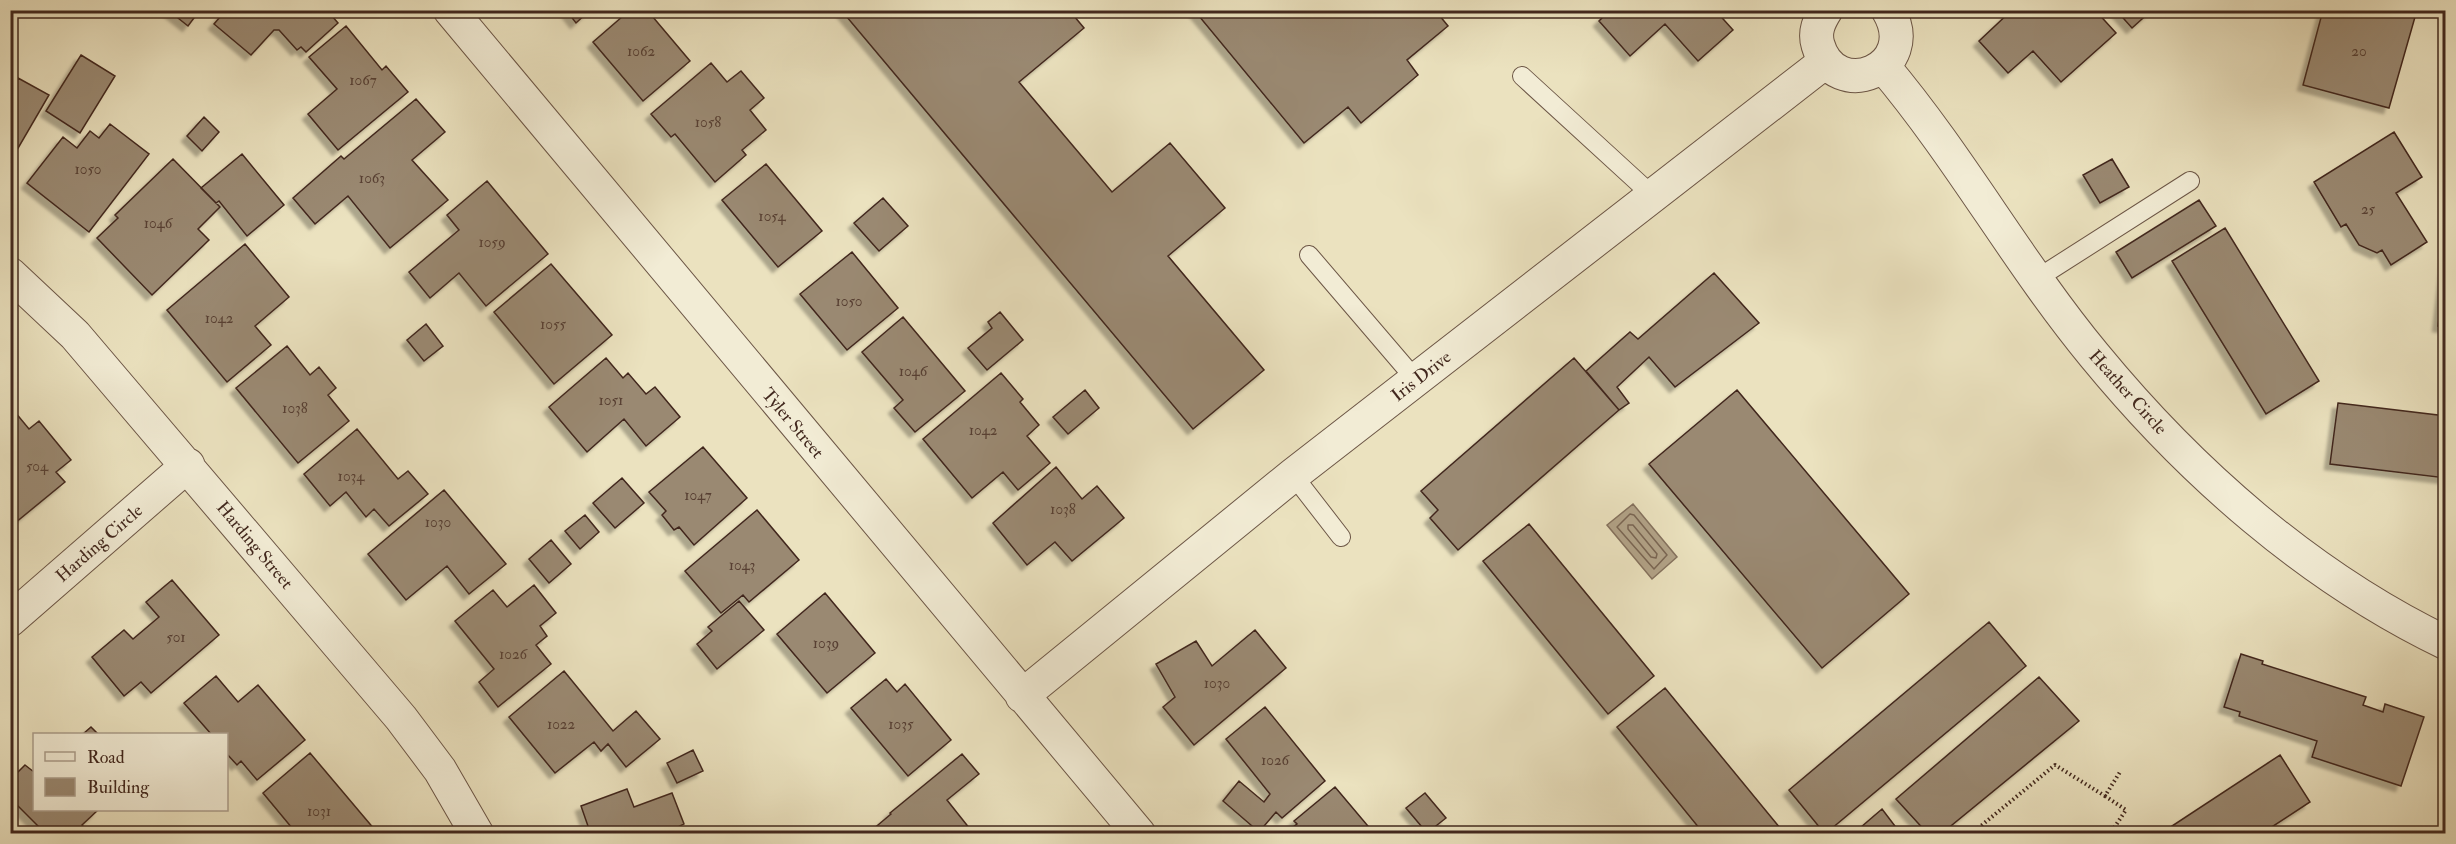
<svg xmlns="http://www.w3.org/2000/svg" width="2456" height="844" viewBox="0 0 2456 844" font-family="'IM FELL Double Pica',serif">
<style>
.water{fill:#b2a388;stroke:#85725e;stroke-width:1.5}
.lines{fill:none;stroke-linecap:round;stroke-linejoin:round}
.shore{stroke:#7a6653;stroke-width:1.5}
.building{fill:#9a8972;stroke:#42281e;stroke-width:1.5;filter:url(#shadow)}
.service-casing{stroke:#6c5646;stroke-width:20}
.minor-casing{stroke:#6c5646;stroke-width:35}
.path{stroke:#42281e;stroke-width:4;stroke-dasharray:1.5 3;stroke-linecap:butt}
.service{stroke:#f2ecd5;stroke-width:18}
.minor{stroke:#f2ecd5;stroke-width:33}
.labels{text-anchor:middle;stroke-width:4.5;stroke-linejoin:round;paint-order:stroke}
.number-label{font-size:15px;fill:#584033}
.street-label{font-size:18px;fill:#42281e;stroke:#f2ecd5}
</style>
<defs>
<filter id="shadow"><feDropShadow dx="-5.5" dy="5.5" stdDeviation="1.5" flood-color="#0004"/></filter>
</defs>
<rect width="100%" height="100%" fill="#ebe2bf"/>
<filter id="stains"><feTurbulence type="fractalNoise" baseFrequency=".00333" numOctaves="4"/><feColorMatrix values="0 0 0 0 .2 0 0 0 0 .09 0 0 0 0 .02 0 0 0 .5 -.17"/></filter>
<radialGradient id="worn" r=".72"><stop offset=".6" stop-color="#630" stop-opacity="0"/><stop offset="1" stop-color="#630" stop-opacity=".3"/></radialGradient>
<path class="water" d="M1633 504 1677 557 1652 579 1607 525Z"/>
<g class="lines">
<path class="shore" d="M1630 514 1634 515 1667 555 1654 569 1617 527Z
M1628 525H1633L1657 554 1656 558 1651 557 1628 529Z"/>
</g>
<path class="building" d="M168 10H200L188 26Z
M226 10H293L297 14 301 10H333L335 13 332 16 338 23 306 52 301 47 297 50 279 30H274L251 55 214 24Z
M566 10H590L576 23Z
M630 10H647L690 61 643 101 593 42Z
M841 10H1069L1084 28 1019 82 1112 192 1170 143 1225 208 1168 256 1264 370 1193 429Z
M1194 10H1435L1448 26 1407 60 1418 75 1361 123 1348 107 1304 143Z
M1610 10H1715L1733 30 1698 61 1665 24 1630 56 1599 21Z
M2012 10H2095L2116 33 2061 82 2033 51 2008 73 1979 41Z
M2116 10H2152L2132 28Z
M2323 10H2391L2415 17 2389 108 2303 85Z
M346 26 382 70 386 66 408 92 338 150 308 114 337 89 309 57Z
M81 55 115 76 80 133 46 111Z
M711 63 727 82 741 71 764 98 750 110 766 130 742 150 746 155 715 182 675 134 671 137 651 114Z
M18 78 49 95 10 162V91Z
M416 99 445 132 412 160 448 200 390 248 348 196 315 224 293 198 341 156 344 159Z
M204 117 219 132 202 151 187 136Z
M110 124 149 154 89 232 27 183 63 137 77 148 90 131 99 138Z
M2394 132 2422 177 2396 193 2427 242 2391 265 2382 250 2377 253 2359 245 2346 224 2341 227 2314 182Z
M242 154 284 205 247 236 219 201 216 203 201 188Z
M173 159 220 207 198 229 209 240 152 295 97 238 118 218 115 215Z
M2112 159 2129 187 2100 203 2083 175Z
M766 164 822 231 778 267 722 200Z
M487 181 548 254 486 306 459 273 430 298 409 272 459 230 447 215Z
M883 198 908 226 879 251 854 223Z
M2199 200 2216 226 2132 278 2116 252Z
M2225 228 2319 381 2266 414 2172 261Z
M245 244 289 297 255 326 271 345 227 382 167 310Z
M852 252 898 308 847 350 800 294Z
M2446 258V327L2438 326Z
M551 264 612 335 554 384 494 312Z
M1714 273 1759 323 1675 387 1649 357 1617 387 1629 403 1619 410 1586 371 1630 332 1638 339Z
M1000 312 1023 340 987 370 968 348 992 328 988 322Z
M903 317 965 391 915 432 894 408 903 400 862 352Z
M426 324 443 346 424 361 407 340Z
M287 346 310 375 319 367 336 388 328 395 349 421 298 463 236 388Z
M606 358 623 378 628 373 646 394 655 387 680 417 646 446 624 419 587 452 549 407Z
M1574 358 1619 410 1458 550 1430 518 1438 510 1421 491Z
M1001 373 1023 399 1020 402 1039 425 1027 436 1050 463 1018 490 1003 472 972 498 923 439Z
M1085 390 1099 408 1068 434 1053 417Z
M1737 390 1909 594 1822 668 1649 464Z
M2338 403 2446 416V478L2330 464Z
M10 406 29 429 39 421 71 460 56 472 65 482 15 523 10 518V446L13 444 10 440Z
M357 429 398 479 408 471 428 494 389 526 374 509 366 517 346 492 330 506 304 474Z
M703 447 747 498 694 545 679 527 674 530 662 515 666 511 649 492Z
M1056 467 1082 499 1097 486 1124 518 1072 561 1055 542 1027 565 993 523Z
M622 478 644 503 615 528 593 503Z
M444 490 506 564 469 594 447 566 406 600 368 554Z
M757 510 799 560 749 602 743 595 721 613 685 571Z
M585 515 599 532 580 549 565 531Z
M1529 524 1654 676 1608 714 1483 561Z
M551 540 571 564 549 583 529 559Z
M172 580 219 635 151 693 141 682 124 696 92 657 124 630 133 639 159 617 146 602Z
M534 585 556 613 540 626 547 636 536 645 551 664 498 707 479 682 494 669 455 621 493 590 507 607Z
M825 593 875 653 827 693 777 634Z
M739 601 764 630 717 669 697 644 712 631 708 627Z
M1989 622 2026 666 1825 834 1789 790Z
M1255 630 1286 668 1194 745 1163 707 1175 697 1156 664 1196 641 1212 666Z
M2241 654 2263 661 2262 664 2366 697 2363 705 2383 712 2385 704 2424 717 2401 786 2312 757 2317 741 2239 716 2240 712 2224 707Z
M564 671 613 731 636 711 660 739 626 767 608 744 601 751 594 742 555 773 509 717Z
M216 676 238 702 258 685 305 740 257 780 241 761 237 765 226 753V734H211L184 703Z
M2039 677 2079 721 1941 834H1928L1896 799Z
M886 679 897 692 905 684 951 740 908 776 851 708Z
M1665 688 1785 834H1704L1617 727Z
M1265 707 1325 781 1282 818 1276 812 1259 832 1223 801 1239 781 1264 802 1270 794 1226 739Z
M91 727 98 734H83Z
M693 750 703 771 677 783 667 763Z
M310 753 375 830 371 834H297L263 793Z
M962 754 979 774 947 800 974 834H875L872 830 891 814 890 813Z
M2280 755 2310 802 2261 834H2177L2172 826Z
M25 765 34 772V810H98L82 825 91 834H46L10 798V780Z
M1335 787 1373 832 1283 834 1297 824 1294 821Z
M627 789 634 807 672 793 684 824 664 834H582L589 829 581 806Z
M1425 793 1446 818 1427 833 1406 808Z
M1882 809 1901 834H1853Z"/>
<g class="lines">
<defs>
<path id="service" d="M1522 76 1653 196
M1309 255 1416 380
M2038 278 2190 181
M1293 475 1341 537"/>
<path id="minor" d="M450 10 1139 834
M1826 10C1819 21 1814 32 1818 45 1835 104 1923 69 1888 10
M1883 66C1960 157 2018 263 2094 355 2190 472 2309 577 2446 643
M10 274 75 335 401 718 440 770 477 834
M10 620 188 465
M1022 696 1293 475 1825 62"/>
</defs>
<use href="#service" class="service-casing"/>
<use href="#minor" class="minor-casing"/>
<path class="path" d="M2105 796 2126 810 2110 834
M1971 834 2055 765 2105 796 2120 772"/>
<use href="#service" class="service"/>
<use href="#minor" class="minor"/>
</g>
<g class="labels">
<g class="number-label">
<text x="641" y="56">1062</text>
<text x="2359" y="56">20</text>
<text x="363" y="85">1067</text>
<text x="708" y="127">1058</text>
<text x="88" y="174">1050</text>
<text x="372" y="183">1063</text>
<text x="2368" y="214">25</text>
<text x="772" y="221">1054</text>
<text x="158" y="228">1046</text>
<text x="492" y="247">1059</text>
<text x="849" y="306">1050</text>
<text x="219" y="323">1042</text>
<text x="553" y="329">1055</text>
<text x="913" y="376">1046</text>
<text x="611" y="405">1051</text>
<text x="295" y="413">1038</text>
<text x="983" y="435">1042</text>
<text x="37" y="471">504</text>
<text x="351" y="481">1034</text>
<text x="698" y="500">1047</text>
<text x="1063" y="514">1038</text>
<text x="438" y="527">1030</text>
<text x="742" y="570">1043</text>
<text x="176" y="642">501</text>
<text x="826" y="648">1039</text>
<text x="513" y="659">1026</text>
<text x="1217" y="688">1030</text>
<text x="561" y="729">1022</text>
<text x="901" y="729">1035</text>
<text x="1275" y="765">1026</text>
<text x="319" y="816">1031</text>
</g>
<g class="street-label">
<text transform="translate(1421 376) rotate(-38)" y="6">Iris Drive</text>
<text transform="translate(2128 392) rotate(48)" y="6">Heather Circle</text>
<text transform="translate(793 423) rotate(50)" y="6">Tyler Street</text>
<text transform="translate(99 543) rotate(-41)" y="6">Harding Circle</text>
<text transform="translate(255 545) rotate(50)" y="6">Harding Street</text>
</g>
</g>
<rect width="2456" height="844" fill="none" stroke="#ebe2bf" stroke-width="36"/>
<rect x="12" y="12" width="2432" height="820" fill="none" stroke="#42281e" stroke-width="3"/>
<rect x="18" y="18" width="2420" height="808" fill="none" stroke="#42281e" stroke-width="1.5"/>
<rect x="33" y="733" width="195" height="78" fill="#f2ecd5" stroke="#ac9e8c" stroke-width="1.5"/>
<rect x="45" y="752" width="30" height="9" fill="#f2ecd5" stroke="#ac9e8c" stroke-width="1.5"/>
<text x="87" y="763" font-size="18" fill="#42281e">Road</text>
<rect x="45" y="778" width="30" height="18" fill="#9a8972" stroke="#ac9e8c" stroke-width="1.5"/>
<text x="87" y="793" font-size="18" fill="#42281e">Building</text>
<rect width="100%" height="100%" filter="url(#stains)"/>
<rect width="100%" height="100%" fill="url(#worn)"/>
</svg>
